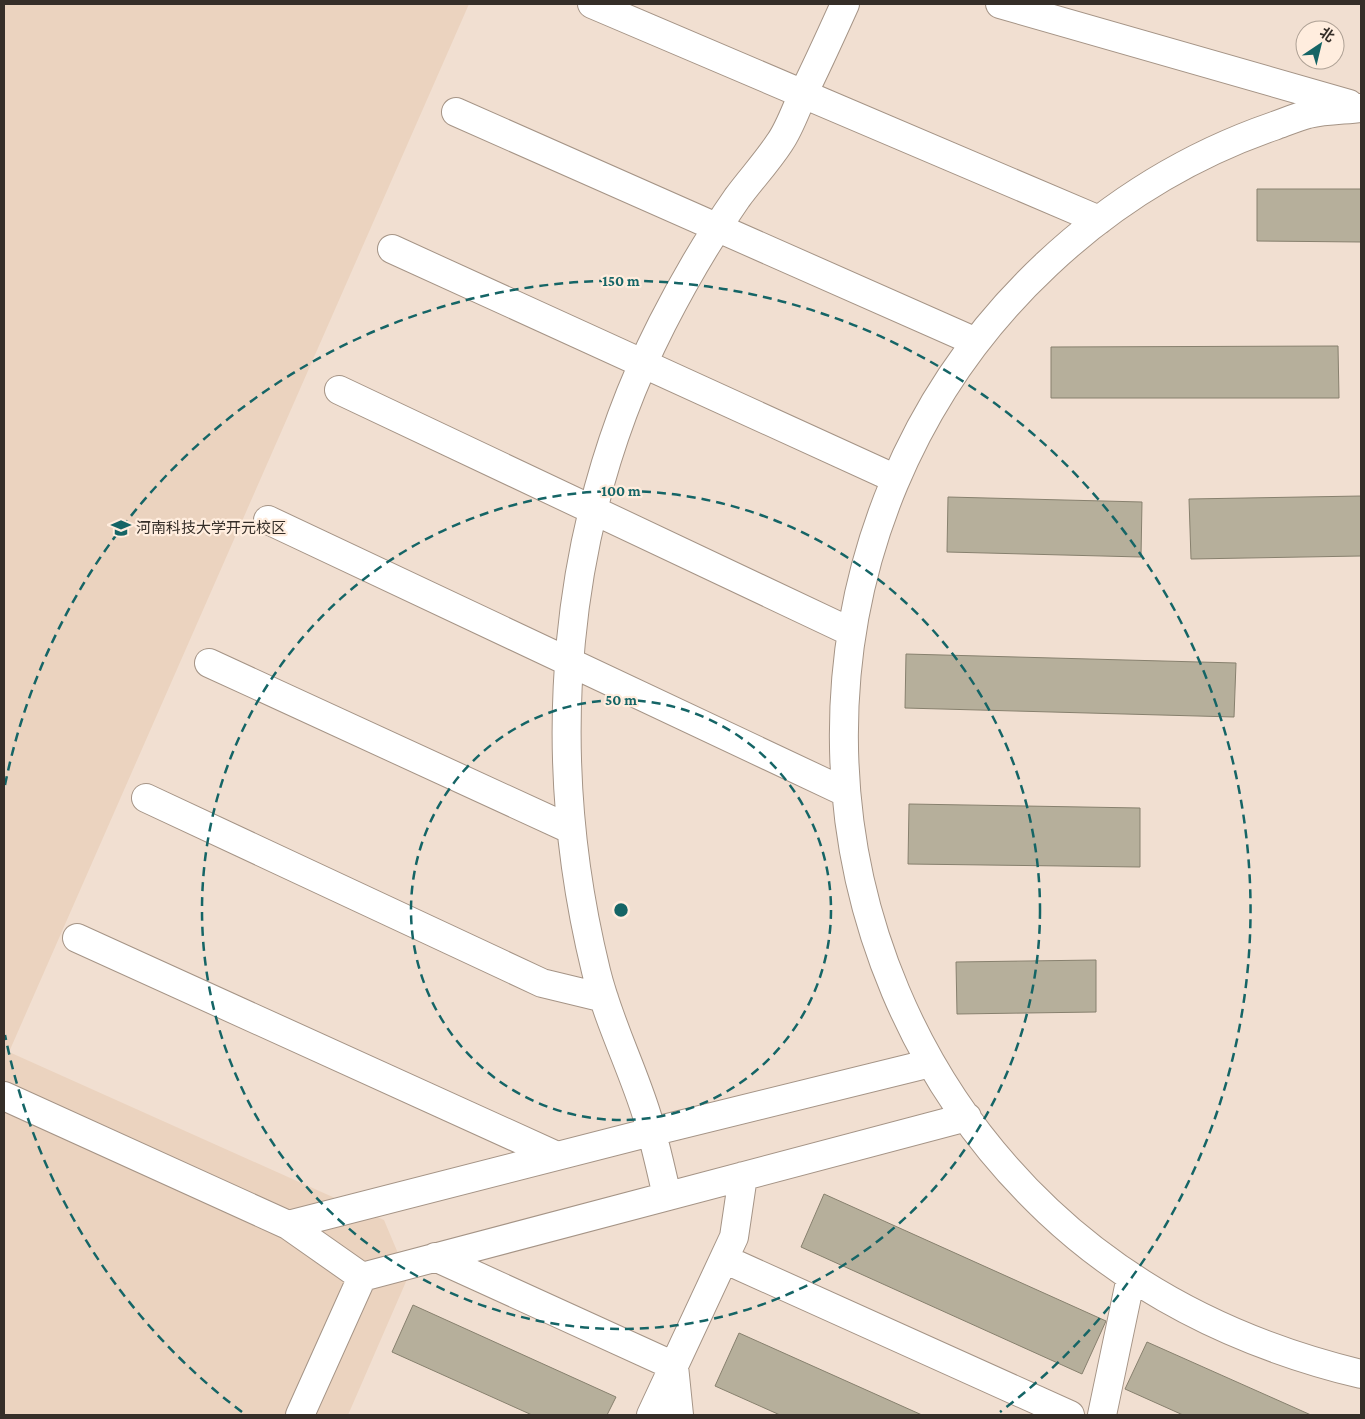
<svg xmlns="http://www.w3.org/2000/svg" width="1365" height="1419" viewBox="0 0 1365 1419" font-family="'Crimson Pro','Noto Sans SC',serif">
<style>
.built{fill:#ebd3bf}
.building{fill:#b6af9b;stroke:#87806e}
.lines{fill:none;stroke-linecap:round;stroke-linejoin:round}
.minor-casing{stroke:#a59486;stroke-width:30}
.minor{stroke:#fff;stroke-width:28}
.ring{fill:none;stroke:#156566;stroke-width:2.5;stroke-dasharray:9 6}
.labels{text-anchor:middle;stroke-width:4.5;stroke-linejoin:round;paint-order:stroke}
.poi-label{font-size:15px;fill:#352e28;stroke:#ffedde;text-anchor:start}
.centre{fill:#156566;stroke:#ffedde;stroke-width:2.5}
.ring-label{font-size:15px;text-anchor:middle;font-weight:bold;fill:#156566;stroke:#ffedde;stroke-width:4.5;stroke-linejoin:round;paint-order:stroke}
</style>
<rect width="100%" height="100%" fill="#f1dfd1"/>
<path class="built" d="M4 4H469L9 1052 384 1220 408 1277 348 1415H4Z"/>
<path class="building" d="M1257 189H1361V242L1257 241Z
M1338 346 1339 398H1051V347Z
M1361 496V556L1191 559 1189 499Z
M948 497 1142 502 1141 557 947 552Z
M906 654 1236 663 1234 717 905 708Z
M909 804 1140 808V867L908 864Z
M1096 960V1012L957 1014 956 962Z
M824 1194 1106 1321 1082 1374 801 1247Z
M413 1305 616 1397 607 1415H532L392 1352Z
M739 1333 922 1415H780L715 1386Z
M1147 1342 1311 1415H1183L1125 1389Z"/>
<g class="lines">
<defs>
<path id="minor" d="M592 4 1099 220
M1000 4 1349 104
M1361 108C1344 110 1325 110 1308 114 1297 117 1285 122 1274 126 1190 155 1112 203 1047 264 774 519 778 956 1048 1211 1136 1294 1245 1346 1361 1374
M456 112 976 342
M392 249 896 479
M339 390 851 632
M268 520 845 792
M209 663 570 829
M146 798 542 983 604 998
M77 938 557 1156
M4 1096 288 1225 362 1277 300 1415
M667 1196C661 1170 655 1142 647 1116 632 1067 608 1021 596 971 543 755 560 525 662 324 684 281 709 238 737 198 751 179 767 162 780 142 789 129 795 112 802 96 817 66 831 35 845 4
M288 1225 651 1132 931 1063
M435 1257 674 1366 679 1415
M724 1259 1070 1415
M362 1277 967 1117
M651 1415 734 1237 743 1176
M1102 1415 1131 1277"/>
</defs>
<use href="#minor" class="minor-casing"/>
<use href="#minor" class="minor"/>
</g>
<g class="ring">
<circle cx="621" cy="910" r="210"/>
<circle cx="621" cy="910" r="419"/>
<path d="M242 1412A629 629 0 0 1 5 1035M5 785A629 629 0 1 1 1000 1412"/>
</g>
<defs>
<symbol id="university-bare" viewBox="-9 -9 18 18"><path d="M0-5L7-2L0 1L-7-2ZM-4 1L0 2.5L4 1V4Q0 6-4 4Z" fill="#156566" stroke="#ffedde" stroke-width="2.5" paint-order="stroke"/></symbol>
</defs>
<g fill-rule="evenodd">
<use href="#university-bare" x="107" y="514" width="28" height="28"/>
</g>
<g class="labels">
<g class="poi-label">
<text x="136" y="533">河南科技大学开元校区</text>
</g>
</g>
<circle cx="621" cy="910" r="8" class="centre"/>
<g class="ring-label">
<text x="621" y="286">150 m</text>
<text x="621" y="496">100 m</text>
<text x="621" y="705">50 m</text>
</g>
<rect width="1365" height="1419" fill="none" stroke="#352e28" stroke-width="10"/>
<g transform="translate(1320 45) rotate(35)"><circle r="24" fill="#ffedde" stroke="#aea195"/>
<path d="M0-4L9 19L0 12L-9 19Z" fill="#156566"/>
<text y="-8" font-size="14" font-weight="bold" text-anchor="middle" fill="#352e28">北</text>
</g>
</svg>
